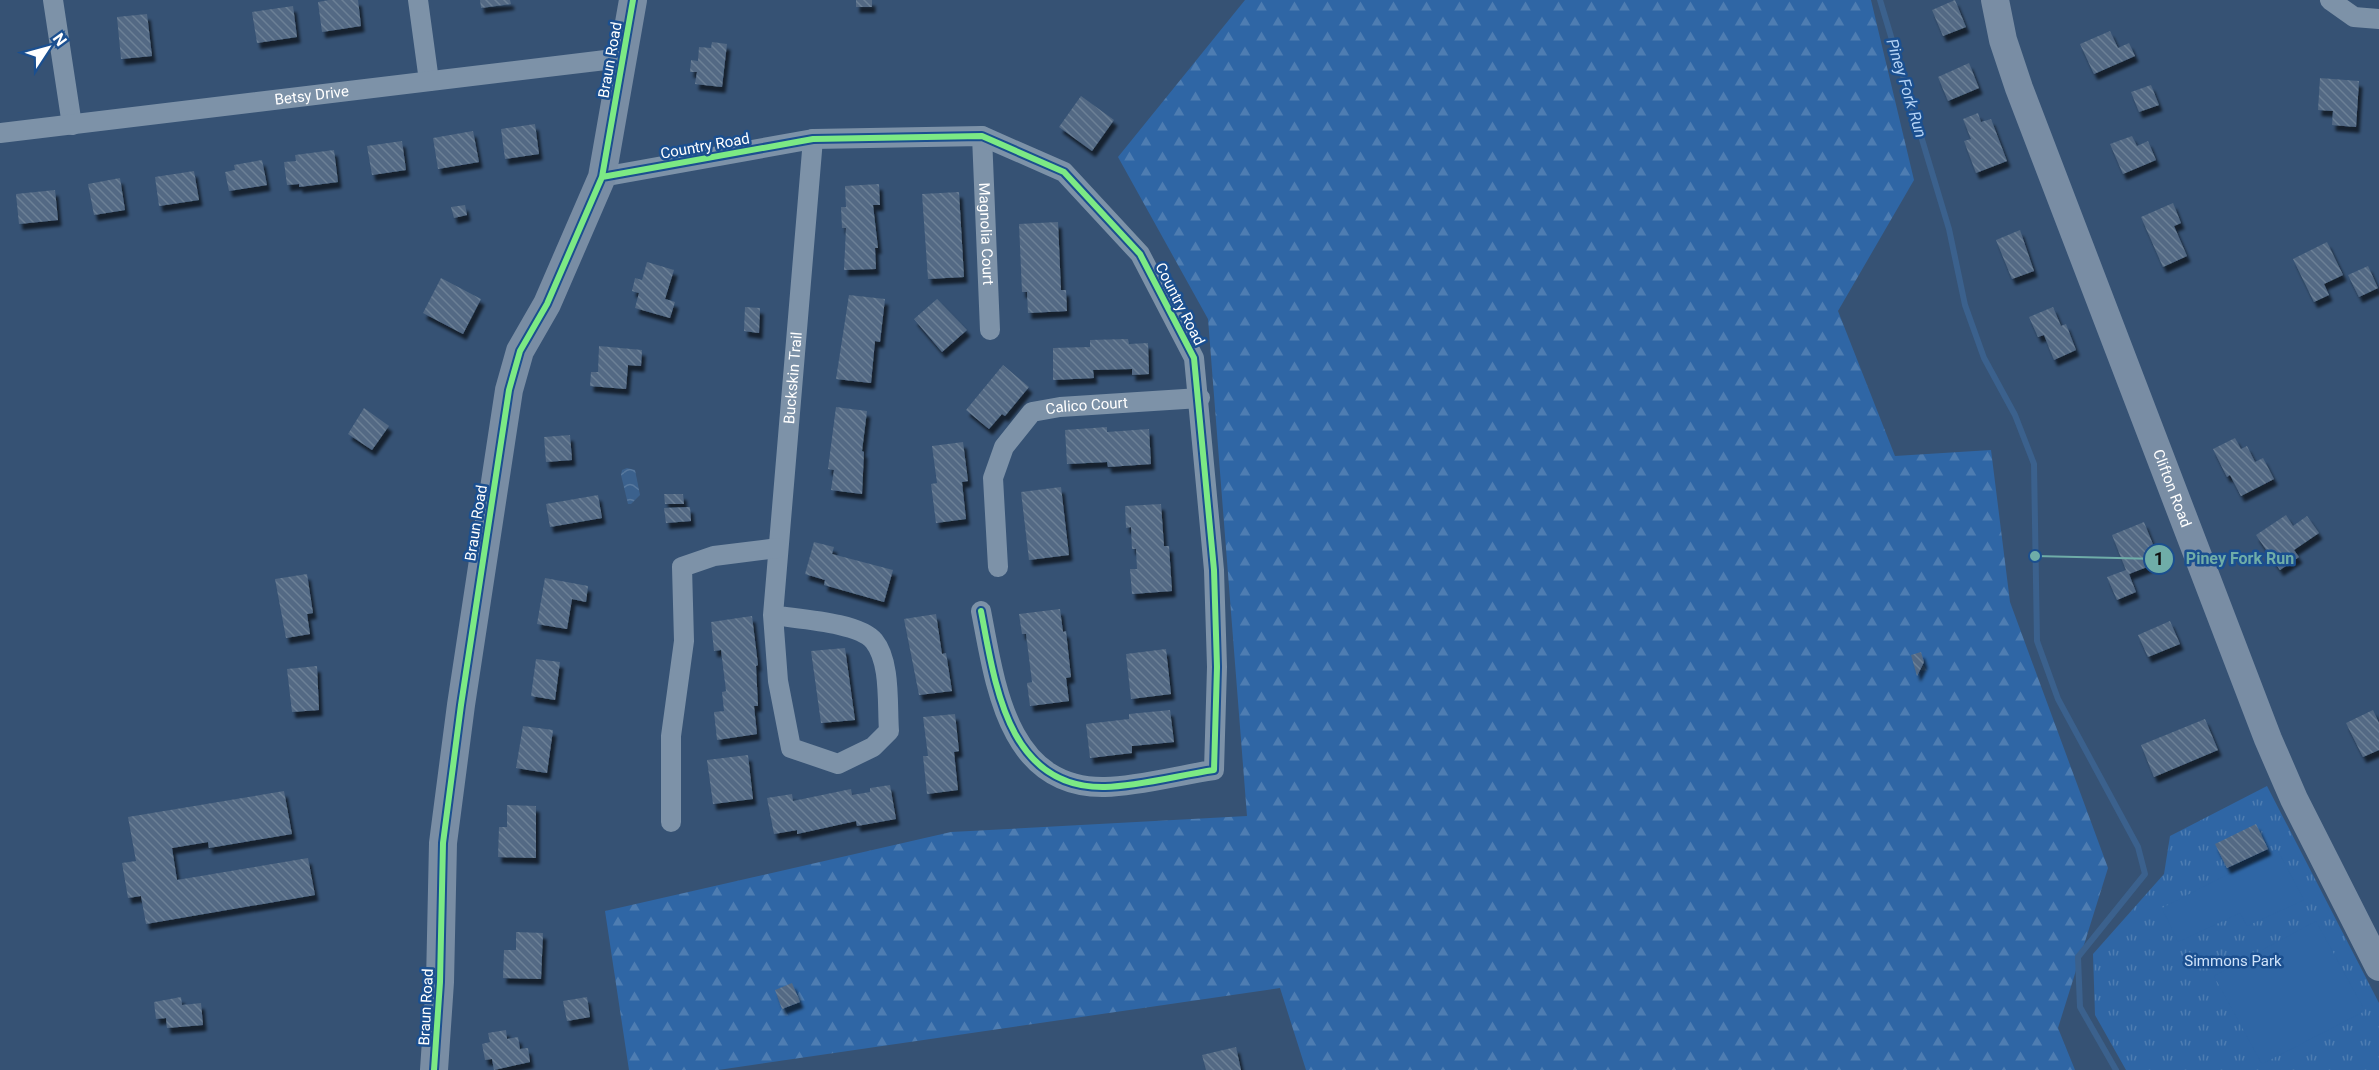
<svg xmlns="http://www.w3.org/2000/svg" width="2379" height="1070" viewBox="0 0 2379 1070" font-family="Roboto,sans-serif">
<style>
.grass{fill:url(#grass-tufts)}
.forest{fill:url(#forest-firs)}
.pitch{fill:#2f66a5}
.water{fill:url(#water-waves)}
.lines{fill:none;stroke-linecap:round;stroke-linejoin:round}
.stream{stroke:#3b618d;stroke-width:6}
.building{fill:url(#building-back-hatch);filter:url(#shadow)}
.street{stroke:#7d92a8;stroke-width:20}
.secondary{stroke:#798da4;stroke-width:28}
.cycleway-casing{stroke:#1b4f8f;stroke-width:10}
.cycleway{stroke:#7ce984;stroke-width:6}
.labels{text-anchor:middle;stroke-width:5;stroke-linejoin:round;paint-order:stroke}
.street-label{font-size:15px;fill:#fff;stroke:#1b4f8f}
.park-label{font-size:15px;fill:#cfe3fa;stroke:#1b4f8f}
.water-label{font-size:16px;font-style:italic;fill:#b5d3f5;stroke:#1b4f8f}
.leader{fill:none;stroke:#6fada8;stroke-width:2}
.callout-dot{fill:#6fada8;stroke:#1b4f8f;stroke-width:2}
.mark-label{font-size:18px;text-anchor:middle;font-weight:bold;fill:#111}
.callout-label{font-size:16px;text-anchor:middle;font-weight:bold;fill:#6fada8;stroke:#1b4f8f;stroke-width:5;stroke-linejoin:round;paint-order:stroke}
</style>
<defs>
<pattern id="grass-tufts" width="24" height="20" patternUnits="userSpaceOnUse" patternTransform="scale(1.5)"><rect width="24" height="20" fill="#2f66a5"/><path d="M3 7l-1-3M5 7V3M7 7l1-3M15 17l-1-3M17 17v-4M19 17l1-3" fill="none" stroke="#4e7db2"/></pattern>
<pattern id="forest-firs" width="22" height="20" patternUnits="userSpaceOnUse" patternTransform="scale(1.5)"><rect width="22" height="20" fill="#2f66a5"/><path d="M5 1l3.5 6h-7zM16 11l3.5 6h-7z" fill="#4e7db2"/></pattern>
<pattern id="water-waves" width="16" height="10" patternUnits="userSpaceOnUse" patternTransform="scale(1.5)"><rect width="16" height="10" fill="#3b618d"/><path d="M0 5q4-4 8 0t8 0" fill="none" stroke="#58799e"/></pattern>
<pattern id="building-back-hatch" width="6" height="6" patternUnits="userSpaceOnUse" patternTransform="scale(1.5)"><rect width="6" height="6" fill="#526984"/><path d="M-1 5l2 2M0 0l6 6M5-1l2 2" fill="none" stroke="#6c8096"/></pattern>
<filter id="shadow"><feDropShadow dx="3.5" dy="6" stdDeviation="1.5" flood-color="#0009"/></filter>
</defs>
<rect width="100%" height="100%" fill="#365274"/>
<path class="grass" d="M2267 786 2379 1003V1070H2126L2095 1015 2093 954 2164 874 2170 836Z"/>
<path class="forest" d="M1245 0H1871L1914 180 1838 311 1895 456 1991 450 2010 602 2108 868 2058 1028 2075 1070H1306L1280 988 718 1070H629L605 911 951 832 1247 816 1208 319 1118 157Z"/>
<path class="pitch" d="M2277 849 2304 900 2247 926 2240 913 2178 942 2162 908Z
M2316 921 2365 1011 2262 1064 2214 976Z"/>
<path class="water" d="M627 468 635 470 640 495 631 504H628L621 475 622 470Z"/>
<g class="lines">
<path class="stream" d="M1880 0 1949 229 1965 305 1984 358 2015 415 2034 464 2037 641 2058 699 2138 847 2145 874 2078 957 2080 1007 2116 1070"/>
</g>
<path class="building" d="M329 0H358L361 26 322 32 318 2Z
M480 0H510L511 4 481 8Z
M856 0H872V7H856Z
M1955 0 1966 27 1943 36 1932 10Z
M293 6 297 37 257 43 252 12Z
M147 14 152 56 121 59 117 17Z
M2110 31 2118 48 2129 43 2135 56 2094 74 2080 44Z
M712 42 727 44 722 87 695 84 697 72H690L691 60 698 61 699 47 711 48Z
M1969 63 1979 88 1948 101 1938 77Z
M2320 78 2359 81 2356 127 2332 125 2333 111 2318 110Z
M2151 85 2159 105 2139 112 2131 92Z
M1081 96 1114 120 1092 151 1059 127Z
M1978 113 1981 122 1991 119 2007 161 1976 173 1964 141 1971 139 1963 119Z
M535 124 539 154 505 159 501 129Z
M473 131 479 162 438 169 433 138Z
M2132 136 2137 146 2148 141 2156 160 2123 174 2110 144Z
M402 141 406 170 372 175 367 146Z
M334 150 338 182 299 187V184L287 185 284 162 296 161 295 155Z
M262 160 267 185 229 191 225 172 235 170 234 165Z
M194 171 199 200 159 206 155 177Z
M120 178 125 210 94 215 88 184Z
M879 184 880 205H873L878 248H875L876 269 844 270 846 228H842L841 207H846L845 186Z
M55 190 58 220 19 224 16 194Z
M959 192 964 277 928 279 922 194Z
M2173 203 2181 223 2174 226 2187 256 2163 267 2141 217Z
M465 205 467 215 454 218 451 207Z
M1058 222 1061 290H1066L1067 311 1028 313 1027 292H1022L1019 224Z
M2020 230 2034 271 2012 279 1996 240Z
M2327 242 2343 275 2324 284 2329 295 2314 302 2293 259Z
M647 262 674 270 665 299 675 302 670 318 635 308 639 293 632 291 635 278 642 280Z
M2368 266 2378 288 2359 297 2348 275Z
M441 278 481 299 463 334 423 313Z
M849 295 885 299 880 342 875 341 871 383 836 379Z
M937 299 967 330 942 352 914 319Z
M745 307 760 308 759 333 744 331Z
M2053 307 2061 326 2066 324 2076 350 2054 360 2044 335 2038 337 2029 317Z
M1128 339 1129 344 1148 343 1149 374 1132 375V369L1093 370 1094 378 1053 380V348L1090 347V340Z
M599 346 642 350 641 366 628 365 626 389 590 386 591 372H598Z
M1003 365 1029 387 1005 416 1002 414 989 429 966 410Z
M836 407 867 411 862 451 864 452 862 494 831 490 834 470 828 469Z
M364 408 389 426 372 450 348 434Z
M1107 427V432L1149 429 1151 464 1108 467 1107 462 1067 464 1065 430Z
M570 435 572 460 546 462 544 437Z
M2235 438 2241 449 2247 446 2255 462 2263 458 2274 479 2241 496 2230 475 2227 477 2213 449Z
M963 442 968 481 962 482 966 519 936 523 931 484 937 483 932 446Z
M1061 487 1069 555 1029 560 1021 492Z
M664 494H683L684 504H665Z
M598 495 602 518 550 527 546 504Z
M1161 504 1164 546H1169L1172 591 1132 594 1130 569H1137L1136 549H1132L1131 527 1126 528 1125 506Z
M690 507 691 521 666 523 664 508Z
M2286 515 2293 526 2307 516 2319 533 2294 550 2299 557 2280 570 2256 535Z
M2144 522 2160 562 2129 574 2136 592 2117 600 2107 577 2126 570 2112 535Z
M814 542 834 547 832 554 893 570 884 602 824 585 825 580 805 574Z
M307 574 313 613 307 614 310 634 286 638 275 579Z
M545 578 588 586 586 602 572 599 567 629 537 624Z
M1060 609 1063 632 1066 631 1071 677 1066 678 1069 701 1030 706 1027 683 1032 682 1026 634H1022L1019 614Z
M936 614 942 654 946 653 952 691 919 695 904 619Z
M752 616 758 665 756 666 758 706H754L757 734 717 740 714 712 724 711 722 692 726 691 721 650 714 651 711 622Z
M2170 621 2180 644 2148 657 2138 635Z
M845 648 855 720 821 723 811 651Z
M1166 649 1171 694 1131 699 1126 654Z
M1921 652 1924 662 1917 676 1911 655Z
M536 659 560 662 555 700 531 696Z
M317 666 319 710 292 712 287 669Z
M1170 710 1174 742 1132 746V753L1090 758 1086 724 1129 719V714Z
M2373 710 2379 723V750L2363 757 2346 723Z
M955 714 959 751 954 752 958 790 927 794 923 756H928L923 717Z
M2205 719 2218 750 2154 777 2141 745Z
M523 726 553 730 547 773 516 768Z
M748 755 753 799 713 804 707 760Z
M890 785 896 819 857 826 856 821 797 834V830L774 834 767 798 792 794 793 801 851 789 852 795 870 792V788Z
M284 791 292 834 209 848 208 842 172 848 177 880 308 858 315 895 146 924 141 896 128 898 122 863 136 861 128 817Z
M507 805 536 806V858L498 857 499 827H507Z
M2256 824 2268 849 2227 868 2215 844Z
M516 932 543 933 541 979 503 978 504 950H516Z
M792 983 800 1002 782 1009 775 990Z
M181 997 182 1005 201 1003 203 1025 167 1028 166 1018 156 1019 154 1002Z
M587 997 590 1017 567 1021 563 1001Z
M506 1030 507 1039 518 1037 520 1049 528 1048 530 1062 494 1070 492 1059 485 1060 482 1044 490 1042 488 1033Z
M1236 1047 1241 1070H1206L1202 1055Z"/>
<g class="lines">
<g class="street">
<path d="M53 0 72 125"/>
<path d="M418 0 429 81"/>
<path d="M2330 0 2354 17 2379 19"/>
<path id="s1" d="M0 133 622 58"/>
<path id="s2" d="M982 136 990 330"/>
<path d="M602 177 813 139 982 136 1064 172 1140 254 1194 358 1214 570 1217 667 1214 770C1179 775 1141 786 1105 787 1007 789 995 683 981 611"/>
<path id="s3" d="M998 567 993 478 1004 447 1032 412 1060 407 1200 398"/>
<path id="s4" d="M773 615C796 619 859 622 874 641 891 662 887 705 889 731L873 747 838 764 791 748 778 681 773 615 813 139"/>
<path d="M671 822V736L684 641 682 567 714 556 778 548"/>
</g>
<g class="secondary">
<path id="s5" d="M1995 0 2003 40 2019 88 2268 739 2294 799 2379 967"/>
<path d="M434 1070 440 982 443 843 461 705 509 390 520 351 547 304 602 177 633 0"/>
</g>
<defs>
<path id="cycleway" d="M602 177 813 139 982 136 1064 172 1140 254 1194 358 1214 570 1217 667 1214 770C1179 775 1141 786 1105 787 1007 789 995 683 981 611
M434 1070 440 982 443 843 461 705 509 390 520 351 547 304 602 177 633 0"/>
</defs>
<use href="#cycleway" class="cycleway-casing"/>
<use href="#cycleway" class="cycleway"/>
</g>
<g class="labels">
<g class="street-label">
<text transform="translate(610 60) rotate(-80)" y="5">Braun Road</text>
<text dy="5" stroke="none"><textPath href="#s1" startOffset="314">Betsy Drive</textPath></text>
<text transform="translate(705 146) rotate(-10)" y="5">Country Road</text>
<text dy="5" stroke="none"><textPath href="#s2" startOffset="98">Magnolia Court</textPath></text>
<text transform="translate(1180 304) rotate(63)" y="5">Country Road</text>
<text dy="5" stroke="none"><textPath href="#s4" startOffset="682">Buckskin Trail</textPath></text>
<text dy="5" stroke="none"><textPath href="#s3" startOffset="222">Calico Court</textPath></text>
<text dy="5" stroke="none"><textPath href="#s5" startOffset="520">Clifton Road</textPath></text>
<text transform="translate(476 523) rotate(-81)" y="5">Braun Road</text>
<text transform="translate(426 1007) rotate(-87)" y="5">Braun Road</text>
</g>
<g class="park-label">
<text x="2233" y="966">Simmons Park</text>
</g>
<g class="water-label">
<text transform="translate(1907 88) rotate(73)" y="6">Piney Fork Run</text>
</g>
</g>
<path class="leader" d="M2035 556L2159 559"/>
<g class="callout-dot">
<circle cx="2035" cy="556" r="6"/>
<circle cx="2159" cy="559" r="15"/>
</g>
<g class="mark-label">
<text x="2159" y="565">1</text>
</g>
<g class="callout-label">
<text x="2240" y="564">Piney Fork Run</text>
</g>
<g transform="translate(48 48) rotate(54)" stroke="#1b4f8f" stroke-width="4.5" paint-order="stroke">
<path d="M0-4.5L10 22L0 15L-10 22Z" fill="#ffffff"/>
<text y="-9" font-size="16" font-weight="bold" text-anchor="middle" fill="#ffffff">N</text>
</g>
</svg>
